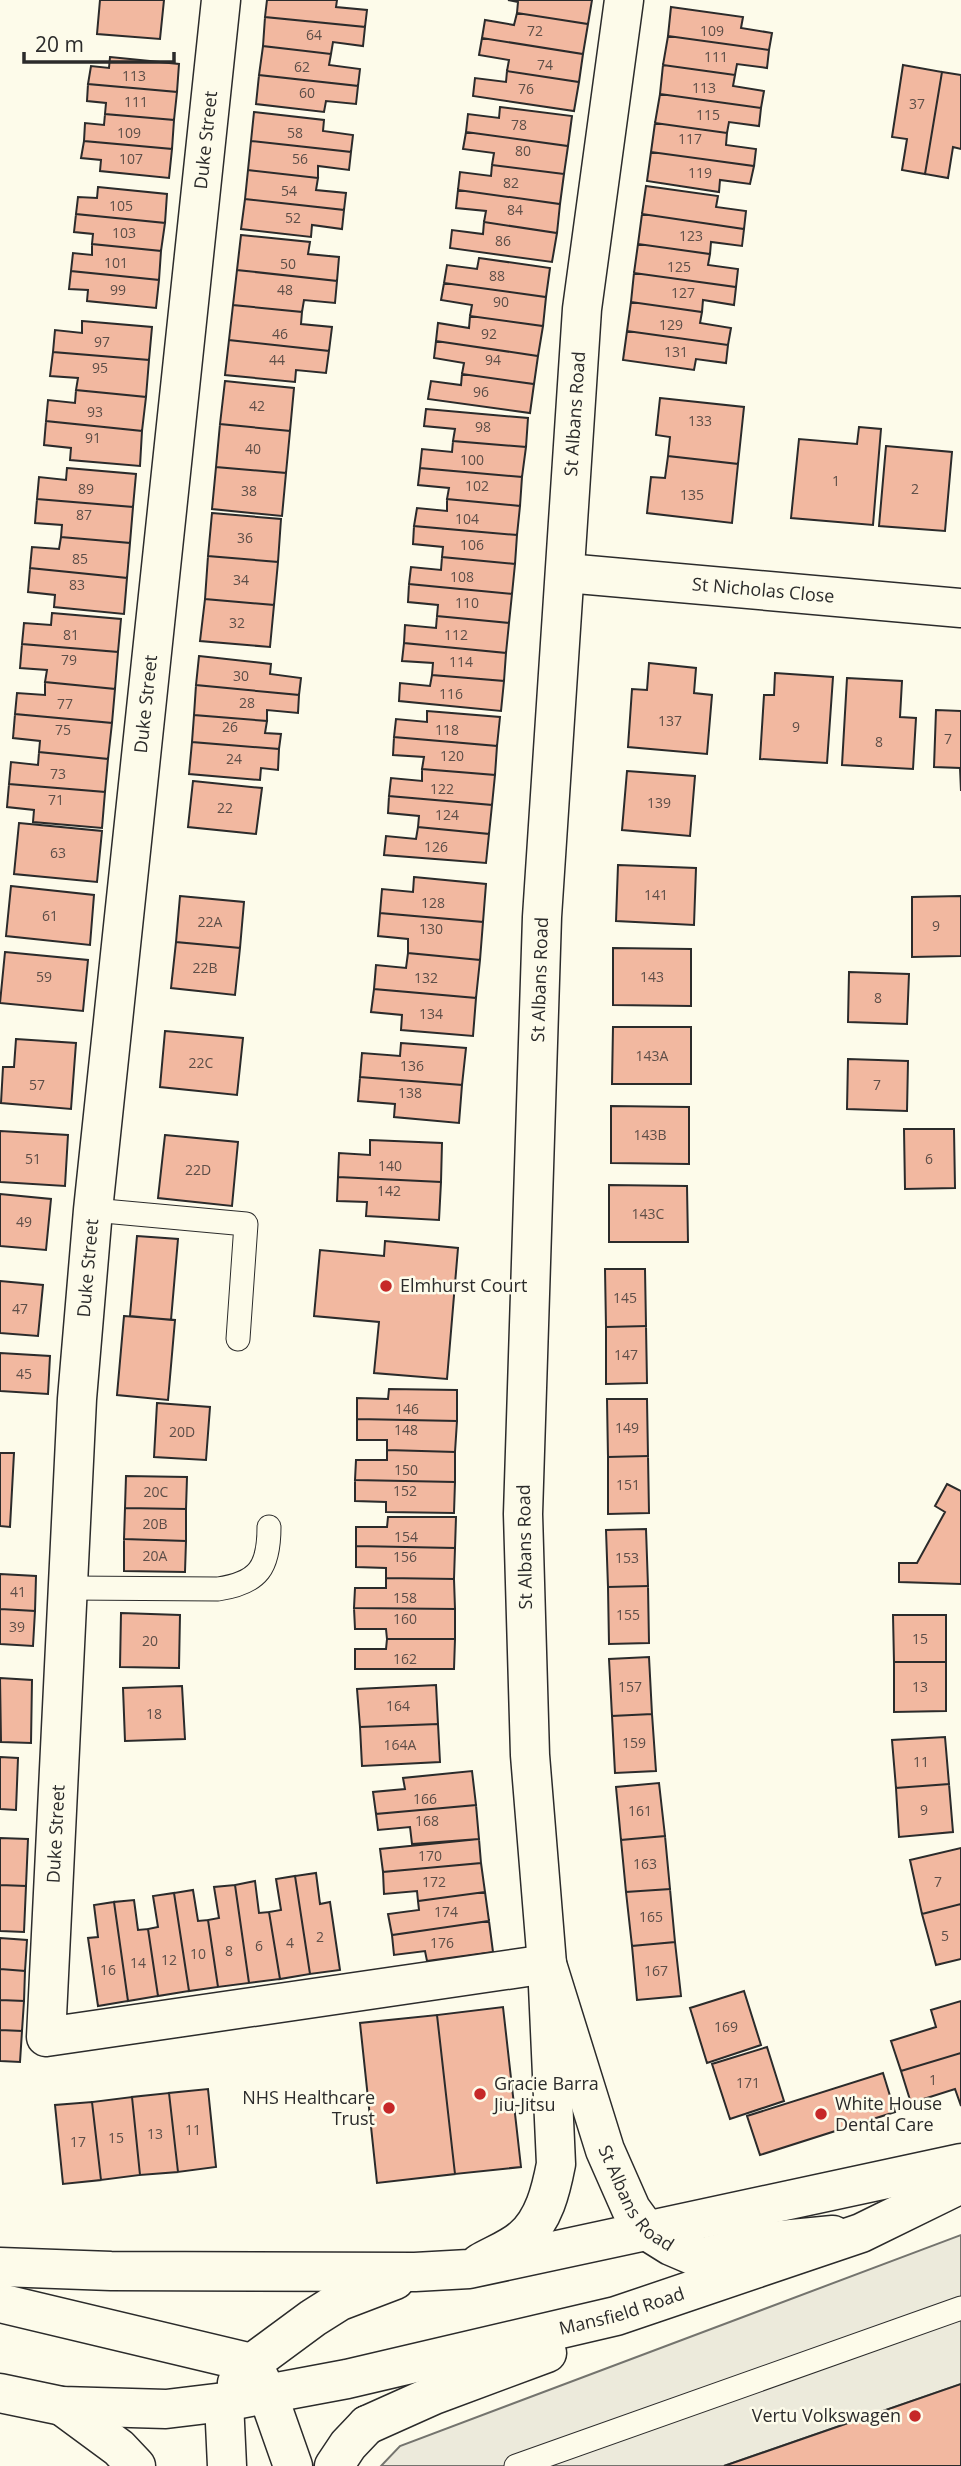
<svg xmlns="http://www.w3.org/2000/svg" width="961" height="2466" viewBox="0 0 961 2466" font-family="'Open Sans',sans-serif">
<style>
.parking{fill:#eceadb;stroke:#74746e;stroke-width:2}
.building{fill:#f2b8a0;stroke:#2b2b2b;stroke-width:2}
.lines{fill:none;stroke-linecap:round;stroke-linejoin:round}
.lane-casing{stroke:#2b2b2b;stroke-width:25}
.street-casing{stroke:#2b2b2b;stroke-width:41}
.secondary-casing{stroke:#2b2b2b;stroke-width:41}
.highway-casing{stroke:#2b2b2b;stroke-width:41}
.lane{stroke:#fdfbea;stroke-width:23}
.street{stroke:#fdfbea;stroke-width:38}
.secondary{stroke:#fdfbea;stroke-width:38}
.highway{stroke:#fdfbea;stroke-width:38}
.poi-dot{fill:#c62828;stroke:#fdfbea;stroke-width:2.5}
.labels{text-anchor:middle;stroke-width:5;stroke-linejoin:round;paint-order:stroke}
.number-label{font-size:14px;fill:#5d4e48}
.street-label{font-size:18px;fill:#2b2b2b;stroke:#fdfbea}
.poi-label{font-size:18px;fill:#2b2b2b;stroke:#fdfbea;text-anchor:start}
</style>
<rect width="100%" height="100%" fill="#fdfbea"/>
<path class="parking" d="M961 2235V2384L724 2466H381L400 2446Z"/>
<path class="building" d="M100 0H164L160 39 97 34Z
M267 0H337L336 7 367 10 365 27 265 17Z
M508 0H592L588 24 517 13 518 2Z
M671 7 743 17 741 28 772 33 769 50 668 36Z
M517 13 588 24 583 54 482 38 485 20 514 25Z
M265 17 365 27 363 46 333 42 331 54 263 46Z
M668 36 769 50 767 68 737 64 735 75 663 65Z
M482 38 583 54 579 82 507 71 509 60 479 55Z
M263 46 331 54 329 65 360 69 358 86 259 75Z
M110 57 179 64 177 92 88 84 91 66 109 68Z
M663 65 735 75 733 86 764 91 761 108 660 94Z
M903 65 942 72 925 174 902 170 907 139 892 137Z
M507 71 579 82 574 111 473 96 475 78 506 82Z
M942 72 961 75V149L953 147 948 178 925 174Z
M259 75 358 86 356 104 326 101 324 112 256 104Z
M88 84 177 92 174 120 105 114 106 103 87 101Z
M660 94 761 108 759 126 729 122 727 133 655 123Z
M500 107 572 116 568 146 466 132 468 114 499 118Z
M254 112 324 120 323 131 353 135 351 152 251 141Z
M105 114 174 120 172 149 84 141 85 123 104 125Z
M655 123 727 133 726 145 756 149 754 166 651 152Z
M466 132 568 146 564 174 492 165 494 153 463 149Z
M84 141 172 149 169 178 100 171 101 160 81 158Z
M251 141 351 152 349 170 318 166V178L248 170Z
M651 152 754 166 750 184 720 180 719 192 647 181Z
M492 165 564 174 560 204 458 190 460 172 491 176Z
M248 170 318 178 316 190 346 193 344 210 245 199Z
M646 186 718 196 716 207 746 211 744 229 642 214Z
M98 187 167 194 165 223 76 214 78 197 97 198Z
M458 190 560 204 557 233 484 222 486 211 456 208Z
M245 199 344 210 342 229 312 225 311 237 241 229Z
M76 214 165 223 161 251 92 244 93 234 74 232Z
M642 214 744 229 742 246 711 242 710 254 638 244Z
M484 222 557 233 552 262 450 248 452 230 483 234Z
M241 235 310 242 308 254 339 257 337 281 237 270Z
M92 244 161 251 159 280 71 271 73 253 92 255Z
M638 244 710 254 708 265 738 269 736 287 634 273Z
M479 258 550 268 546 297 444 283 447 265 477 269Z
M237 270 337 281 335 303 304 300 302 312 233 305Z
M71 271 159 280 156 308 87 301 88 290 69 289Z
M634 273 736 287 734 305 703 300 702 312 631 302Z
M444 283 546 297 543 326 470 316 472 305 441 300Z
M631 302 702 312 700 323 731 328 728 345 627 331Z
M233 305 302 312 301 324 332 327 329 351 229 340Z
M470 316 543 326 538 356 436 341 438 323 469 328Z
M82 321 152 327 149 360 53 352 55 330 82 333Z
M627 331 728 345 726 363 696 359 694 370 623 360Z
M229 340 329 351 326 373 296 370 295 382 225 375Z
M436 341 538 356 534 384 462 374 464 363 434 358Z
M53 352 149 360 146 397 76 390 78 378 50 376Z
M462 374 534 384 530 413 428 399 431 381 461 385Z
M225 381 294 388 290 431 220 424Z
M76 390 146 397 142 431 46 421 48 400 75 403Z
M660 398 744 407 738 464 668 456 670 437 656 435Z
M426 409 528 418 526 447 453 441 455 429 424 426Z
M46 421 142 431 140 466 70 460 71 448 44 445Z
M220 424 290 431 286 473 216 467Z
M859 427 881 429 873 525 791 518 799 439 857 444Z
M453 441 526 447 522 477 420 468 422 449 452 452Z
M886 446 952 452 945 531 879 526Z
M668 456 738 464 732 523 647 513 651 477 665 478Z
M216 467 286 473 282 516 212 509Z
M67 468 136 474 133 507 37 499 39 477 66 480Z
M420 468 522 477 520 506 447 499 449 488 418 485Z
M37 499 133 507 130 543 61 537 62 525 35 523Z
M447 499 520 506 517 535 414 526 417 508 447 511Z
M212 513 281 519 278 562 208 556Z
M414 526 517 535 515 564 442 557 443 547 413 544Z
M61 537 130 543 127 578 30 568 32 547 59 549Z
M208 556 278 562 274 605 205 599Z
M442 557 515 564 512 594 409 584 411 567 441 570Z
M30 568 127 578 124 614 54 607 55 595 28 592Z
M409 584 512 594 509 623 437 616 438 605 408 602Z
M205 599 274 605 270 647 200 641Z
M52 613 121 619 118 652 22 644 24 623 51 625Z
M437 616 509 623 506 653 404 643 405 625 436 628Z
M404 643 506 653 504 681 432 675 433 663 402 661Z
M22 644 118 652 115 689 45 682 47 670 20 668Z
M199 656 271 664 270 674 301 678 299 695 196 685Z
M649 663 696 668 694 693 712 695 707 754 628 747 632 689 647 690Z
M775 673 833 677 827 763 760 759 764 695H774Z
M432 675 504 681 501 711 399 701 400 683 430 686Z
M847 678 902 681 900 717 916 718 913 769 842 765Z
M45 682 115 689 112 723 15 714 17 693 45 695Z
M196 685 299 695 298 713 267 710V721L194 715Z
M936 710 961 711V791L960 768 934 767Z
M427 711 500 717 497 746 394 737 396 719 427 722Z
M15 714 112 723 108 759 39 752 40 741 13 738Z
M194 715 267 721 265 733 281 734 279 749 192 742Z
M394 737 497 746 495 775 422 769 424 757 393 755Z
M192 742 279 749 278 770 261 768 260 780 189 774Z
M39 752 108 759 105 792 9 784 11 762 38 765Z
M422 769 495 775 492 805 389 796 391 778 422 781Z
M627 771 695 776 690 836 622 830Z
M193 781 262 788 256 834 188 827Z
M9 784 105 792 102 828 33 822 34 810 7 807Z
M389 796 492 805 489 834 418 827 419 816 388 813Z
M19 823 102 831 97 882 14 874Z
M418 827 489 834 486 863 384 855 386 836 416 839Z
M618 865 696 868 694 925 616 921Z
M414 877 486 884 483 922 380 913 382 889 413 892Z
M11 886 94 895 90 945 6 936Z
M180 896 244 902 240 948 176 942Z
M961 896V956L912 957V897Z
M380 913 483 922 480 960 408 953V939L378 936Z
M176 942 240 948 235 995 171 988Z
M613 948 691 949V1006L613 1005Z
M5 952 88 960 83 1011 0 1003Z
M408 953 480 960 476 998 374 989 376 965 406 968Z
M849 972 909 974 907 1024 848 1022Z
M374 989 476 998 473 1036 401 1030 402 1015 371 1012Z
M613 1027H691V1084H612Z
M165 1031 243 1038 237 1095 160 1087Z
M16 1039 76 1043 71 1109 1 1103 3 1067H14Z
M401 1043 466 1048 462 1085 360 1077 362 1053 400 1056Z
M848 1059 908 1061 907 1111 847 1109Z
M360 1077 462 1085 459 1123 394 1117 395 1104 358 1101Z
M611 1106 689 1107V1164L611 1163Z
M904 1129H954L955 1188 905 1189Z
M0 1131 68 1135 65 1186 0 1182Z
M165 1135 238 1142 232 1206 158 1198Z
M370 1140 442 1143 441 1182 338 1177 339 1153 370 1155Z
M338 1177 441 1182 439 1220 366 1216 367 1202 337 1201Z
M609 1185 687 1186 688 1242H609Z
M0 1194 51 1199 46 1250 0 1246Z
M137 1236 178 1239 171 1320 130 1316Z
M385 1241 458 1248 447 1379 374 1373 379 1322 314 1316 320 1250 384 1256Z
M605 1269H645L646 1326 606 1327Z
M0 1281 43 1285 38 1336 0 1333Z
M124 1316 175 1320 168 1400 117 1395Z
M646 1326 647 1383 606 1384V1327Z
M0 1353 50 1356 48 1394 0 1391Z
M389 1389 457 1390V1421L357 1419V1398L388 1399Z
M607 1399H647L648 1456 608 1457Z
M157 1403 210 1407 206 1460 154 1457Z
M357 1419 457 1421 455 1452 387 1450V1440H357Z
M387 1450 455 1452V1482L355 1480 356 1460H387Z
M0 1453H14L10 1527 0 1526Z
M648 1456 649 1513 608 1514V1457Z
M126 1476 187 1477 186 1509 125 1508Z
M355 1480 455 1482 454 1513 386 1512V1502L355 1501Z
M947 1484 961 1491V1584L899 1582V1563H917L945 1512 935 1506Z
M125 1508 186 1509V1541L124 1539Z
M388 1517H456L455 1548 356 1546V1527H387Z
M646 1529 648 1586 608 1587 606 1530Z
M124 1539 186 1541 185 1572 124 1571Z
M356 1546 455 1548 454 1579 386 1578V1568L356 1567Z
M0 1574 36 1576 35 1611 0 1609Z
M386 1578 454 1579 455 1609 354 1608 355 1588H386Z
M648 1586 649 1643 609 1644 608 1587Z
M354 1608 455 1609V1639H387L386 1629H355Z
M0 1609 35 1611 33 1646 0 1644Z
M121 1613 180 1615 179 1668 120 1667Z
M893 1615H946V1662H894Z
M387 1639H455L454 1669H355V1649H386Z
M649 1657 652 1714 612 1716 609 1659Z
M894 1662H946V1711L894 1712Z
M0 1678 32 1680 31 1743 1 1742Z
M436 1685 438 1724 360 1727 357 1689Z
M182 1686 185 1739 125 1741 123 1688Z
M652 1714 656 1771 615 1773 612 1716Z
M438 1724 440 1762 362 1766 360 1727Z
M945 1737 949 1784 896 1788 892 1740Z
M0 1757 18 1758 16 1810 0 1809Z
M472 1771 476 1805 376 1814 373 1792 405 1789 403 1778Z
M659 1783 665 1836 621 1840 616 1787Z
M949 1784 953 1832 899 1837 896 1788Z
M476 1805 479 1839 412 1844 410 1827 378 1830 376 1814Z
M665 1836 670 1889 626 1892 621 1840Z
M0 1838 28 1839 26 1886 0 1885Z
M479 1839 481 1863 383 1872 380 1849Z
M961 1848V1904L922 1914 910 1860Z
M481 1863 485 1892 418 1901 417 1891 384 1894 383 1872Z
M316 1873 320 1904 330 1902 340 1970 310 1974 295 1876Z
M295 1876 310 1974 280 1979 269 1912 281 1910 276 1879Z
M255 1881 259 1913 269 1912 280 1979 249 1983 235 1885Z
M0 1885 26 1886 24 1932 0 1931Z
M235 1885 249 1983 218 1987 208 1920 219 1918 214 1887Z
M670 1889 675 1942 632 1946 626 1892Z
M193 1890 198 1921 208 1920 218 1987 189 1991 174 1893Z
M485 1892 489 1921 392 1935 388 1914 419 1910 418 1901Z
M174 1893 189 1991 158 1996 148 1929 158 1927 153 1896Z
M134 1900 138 1930 148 1929 158 1996 128 2001 114 1902Z
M114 1902 128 2001 98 2006 88 1938 98 1937 94 1905Z
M961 1904V1959L936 1965 922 1914Z
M489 1921 493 1952 427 1961 425 1951 394 1955 392 1935Z
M0 1938 27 1940 25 1971 0 1969Z
M675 1942 681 1996 637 2000 632 1946Z
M0 1969 25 1971 24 2001 0 2000Z
M744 1991 761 2045 707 2063 690 2008Z
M0 2000 24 2001 22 2031 0 2030Z
M961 2001V2053L901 2071 891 2041 936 2027 931 2010Z
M503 2007 521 2167 455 2174 437 2015Z
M437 2015 455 2174 377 2183 360 2023Z
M0 2030 22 2031 20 2062 0 2061Z
M767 2047 784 2101 730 2119 712 2064Z
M961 2053V2106L955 2089 911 2103 901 2071Z
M883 2073 895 2112 760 2155 747 2116Z
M208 2089 216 2167 178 2172 169 2093Z
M169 2093 178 2172 140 2175 132 2097Z
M132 2097 140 2175 101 2180 92 2102Z
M92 2102 101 2180 63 2184 55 2105Z
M961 2384V2466H724L802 2439Z"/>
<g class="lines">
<defs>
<path id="lane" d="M93 1210 246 1224 238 1339
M68 1588 218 1589C259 1583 269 1567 269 1527
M516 2466 961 2308"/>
<g id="street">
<path id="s1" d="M221 0 93 1210 77 1399 46 2037 547 1964 605 2150 631 2209 647 2231 671 2246 699 2258 771 2241 833 2235"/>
<path id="s2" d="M566 573 961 608"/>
<path id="s3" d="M480 2263C494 2255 512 2248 523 2238 544 2220 551 2190 556 2164L547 1964 530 1755 523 1514 542 917 582 309 624 0"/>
</g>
<path id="secondary" d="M268 2395 293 2466
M224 2402 227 2466
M62 2406 119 2448 136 2466
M334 2466 348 2445 367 2425"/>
<g id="highway">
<path d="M0 2267 111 2271 415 2272 469 2269 961 2163"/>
<path d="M0 2303 252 2363 268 2395"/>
<path d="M237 2383 252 2363 313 2318 340 2301 395 2280"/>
<path id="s4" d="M0 2393 62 2406 166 2409 224 2402 347 2379 616 2316 861 2233 961 2184"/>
<path d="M367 2425 434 2395 547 2353"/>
</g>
</defs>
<use href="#lane" class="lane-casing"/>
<use href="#street" class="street-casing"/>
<use href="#secondary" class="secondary-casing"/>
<use href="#highway" class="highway-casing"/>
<use href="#lane" class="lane"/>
<use href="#street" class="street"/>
<use href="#secondary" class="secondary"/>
<use href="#highway" class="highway"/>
</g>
<g class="poi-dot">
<circle cx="386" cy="1286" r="7"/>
<circle cx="480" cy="2094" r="7"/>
<circle cx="389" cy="2108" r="7"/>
<circle cx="821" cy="2114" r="7"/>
<circle cx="915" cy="2416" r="7"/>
</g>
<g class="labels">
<g class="number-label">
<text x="535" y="36">72</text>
<text x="712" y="36">109</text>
<text x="314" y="40">64</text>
<text x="716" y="62">111</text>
<text x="545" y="70">74</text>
<text x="302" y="72">62</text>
<text x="134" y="81">113</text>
<text x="704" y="93">113</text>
<text x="526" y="94">76</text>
<text x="307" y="98">60</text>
<text x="136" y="107">111</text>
<text x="917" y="109">37</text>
<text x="708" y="120">115</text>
<text x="519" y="130">78</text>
<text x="129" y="138">109</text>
<text x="295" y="138">58</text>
<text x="690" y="144">117</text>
<text x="523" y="156">80</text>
<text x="131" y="164">107</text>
<text x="300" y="164">56</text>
<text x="700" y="178">119</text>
<text x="511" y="188">82</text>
<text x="289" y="196">54</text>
<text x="121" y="211">105</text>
<text x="515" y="215">84</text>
<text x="293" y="223">52</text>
<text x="124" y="238">103</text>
<text x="691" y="241">123</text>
<text x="503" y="246">86</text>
<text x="116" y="268">101</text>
<text x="288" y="269">50</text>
<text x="679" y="272">125</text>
<text x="497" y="281">88</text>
<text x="118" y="295">99</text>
<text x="285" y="295">48</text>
<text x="683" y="298">127</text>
<text x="501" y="307">90</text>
<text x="671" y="330">129</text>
<text x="280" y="339">46</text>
<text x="489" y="339">92</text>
<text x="102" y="347">97</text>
<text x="676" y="357">131</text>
<text x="277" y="365">44</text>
<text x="493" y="365">94</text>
<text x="100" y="373">95</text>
<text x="481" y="397">96</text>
<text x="257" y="411">42</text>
<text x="95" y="417">93</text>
<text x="700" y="426">133</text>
<text x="483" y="432">98</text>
<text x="93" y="443">91</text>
<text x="253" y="454">40</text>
<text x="472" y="465">100</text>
<text x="836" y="486">1</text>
<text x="477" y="491">102</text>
<text x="86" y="494">89</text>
<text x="915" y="494">2</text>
<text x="249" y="496">38</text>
<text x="692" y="500">135</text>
<text x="84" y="520">87</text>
<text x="467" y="524">104</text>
<text x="245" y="543">36</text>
<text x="472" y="550">106</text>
<text x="80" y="564">85</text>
<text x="462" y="582">108</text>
<text x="241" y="585">34</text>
<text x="77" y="590">83</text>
<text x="467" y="608">110</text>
<text x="237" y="628">32</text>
<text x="71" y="640">81</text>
<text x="456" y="640">112</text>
<text x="69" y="665">79</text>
<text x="461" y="667">114</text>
<text x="241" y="681">30</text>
<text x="451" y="699">116</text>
<text x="247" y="708">28</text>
<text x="65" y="709">77</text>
<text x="670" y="726">137</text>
<text x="230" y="732">26</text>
<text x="796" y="732">9</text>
<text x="63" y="735">75</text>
<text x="447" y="735">118</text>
<text x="948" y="744">7</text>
<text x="879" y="747">8</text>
<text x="452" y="761">120</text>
<text x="234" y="764">24</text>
<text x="58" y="779">73</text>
<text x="442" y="794">122</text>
<text x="56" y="805">71</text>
<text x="659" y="808">139</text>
<text x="225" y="813">22</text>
<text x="447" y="820">124</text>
<text x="436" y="852">126</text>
<text x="58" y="858">63</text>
<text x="656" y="900">141</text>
<text x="433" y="908">128</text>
<text x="50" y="921">61</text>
<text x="210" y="927">22A</text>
<text x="936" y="931">9</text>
<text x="431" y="934">130</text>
<text x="205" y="973">22B</text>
<text x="44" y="982">59</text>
<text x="652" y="982">143</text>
<text x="426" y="983">132</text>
<text x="878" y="1003">8</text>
<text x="431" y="1019">134</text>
<text x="652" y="1061">143A</text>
<text x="201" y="1068">22C</text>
<text x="412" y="1071">136</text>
<text x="37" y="1090">57</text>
<text x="877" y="1090">7</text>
<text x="410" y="1098">138</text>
<text x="650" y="1140">143B</text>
<text x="33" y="1164">51</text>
<text x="929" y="1164">6</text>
<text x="390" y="1171">140</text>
<text x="198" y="1175">22D</text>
<text x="389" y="1196">142</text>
<text x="648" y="1219">143C</text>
<text x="24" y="1227">49</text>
<text x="625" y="1303">145</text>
<text x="20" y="1314">47</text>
<text x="626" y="1360">147</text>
<text x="24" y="1379">45</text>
<text x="407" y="1414">146</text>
<text x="627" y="1433">149</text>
<text x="406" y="1435">148</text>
<text x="182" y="1437">20D</text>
<text x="406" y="1475">150</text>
<text x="628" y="1490">151</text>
<text x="405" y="1496">152</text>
<text x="156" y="1497">20C</text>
<text x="155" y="1529">20B</text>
<text x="406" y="1542">154</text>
<text x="155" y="1561">20A</text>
<text x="405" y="1562">156</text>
<text x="627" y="1563">153</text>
<text x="18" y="1597">41</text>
<text x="405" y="1603">158</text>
<text x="628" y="1620">155</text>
<text x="405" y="1624">160</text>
<text x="17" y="1632">39</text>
<text x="920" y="1644">15</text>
<text x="150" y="1646">20</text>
<text x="405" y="1664">162</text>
<text x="630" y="1692">157</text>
<text x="920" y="1692">13</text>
<text x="398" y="1711">164</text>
<text x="154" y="1719">18</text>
<text x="634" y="1748">159</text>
<text x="400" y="1750">164A</text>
<text x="921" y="1767">11</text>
<text x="425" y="1804">166</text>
<text x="924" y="1815">9</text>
<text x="640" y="1816">161</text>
<text x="427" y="1826">168</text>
<text x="430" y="1861">170</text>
<text x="645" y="1869">163</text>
<text x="434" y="1887">172</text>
<text x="938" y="1887">7</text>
<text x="446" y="1917">174</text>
<text x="651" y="1922">165</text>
<text x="945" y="1941">5</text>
<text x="320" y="1942">2</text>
<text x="290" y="1948">4</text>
<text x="442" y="1948">176</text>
<text x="259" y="1951">6</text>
<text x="229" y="1956">8</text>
<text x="198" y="1959">10</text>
<text x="169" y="1965">12</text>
<text x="138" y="1968">14</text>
<text x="108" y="1975">16</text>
<text x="656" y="1976">167</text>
<text x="726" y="2032">169</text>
<text x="933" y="2085">1</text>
<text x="748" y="2088">171</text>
<text x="193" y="2135">11</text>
<text x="155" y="2139">13</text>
<text x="116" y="2143">15</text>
<text x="78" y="2147">17</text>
</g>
<g class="street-label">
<text transform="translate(206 140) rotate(-84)" y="6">Duke Street</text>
<text dy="6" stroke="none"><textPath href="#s3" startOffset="1885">St Albans Road</textPath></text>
<text dy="6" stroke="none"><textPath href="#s2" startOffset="198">St Nicholas Close</textPath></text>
<text transform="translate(146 704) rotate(-84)" y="6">Duke Street</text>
<text dy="6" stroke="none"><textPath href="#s3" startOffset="1318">St Albans Road</textPath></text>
<text transform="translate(88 1268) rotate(-85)" y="6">Duke Street</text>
<text transform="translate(525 1547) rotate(-91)" y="6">St Albans Road</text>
<text transform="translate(56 1834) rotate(-87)" y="6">Duke Street</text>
<text dy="6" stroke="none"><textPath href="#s1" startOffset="2805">St Albans Road</textPath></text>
<text dy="6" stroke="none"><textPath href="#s4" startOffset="634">Mansfield Road</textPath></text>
</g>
<g class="poi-label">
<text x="400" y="1292">Elmhurst Court</text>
<text x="494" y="2090">Gracie Barra<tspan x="494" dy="21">Jiu-Jitsu</tspan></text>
<text x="375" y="2104" text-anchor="end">NHS Healthcare<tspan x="375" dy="21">Trust</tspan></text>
<text x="835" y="2110">White House<tspan x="835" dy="21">Dental Care</tspan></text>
<text x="901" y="2422" text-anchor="end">Vertu Volkswagen</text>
</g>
</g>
<path d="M24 52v10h150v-10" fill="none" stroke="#2b2b2b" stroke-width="3.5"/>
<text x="35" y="52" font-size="21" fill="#2b2b2b" stroke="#fdfbea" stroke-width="5" paint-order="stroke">20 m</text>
</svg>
